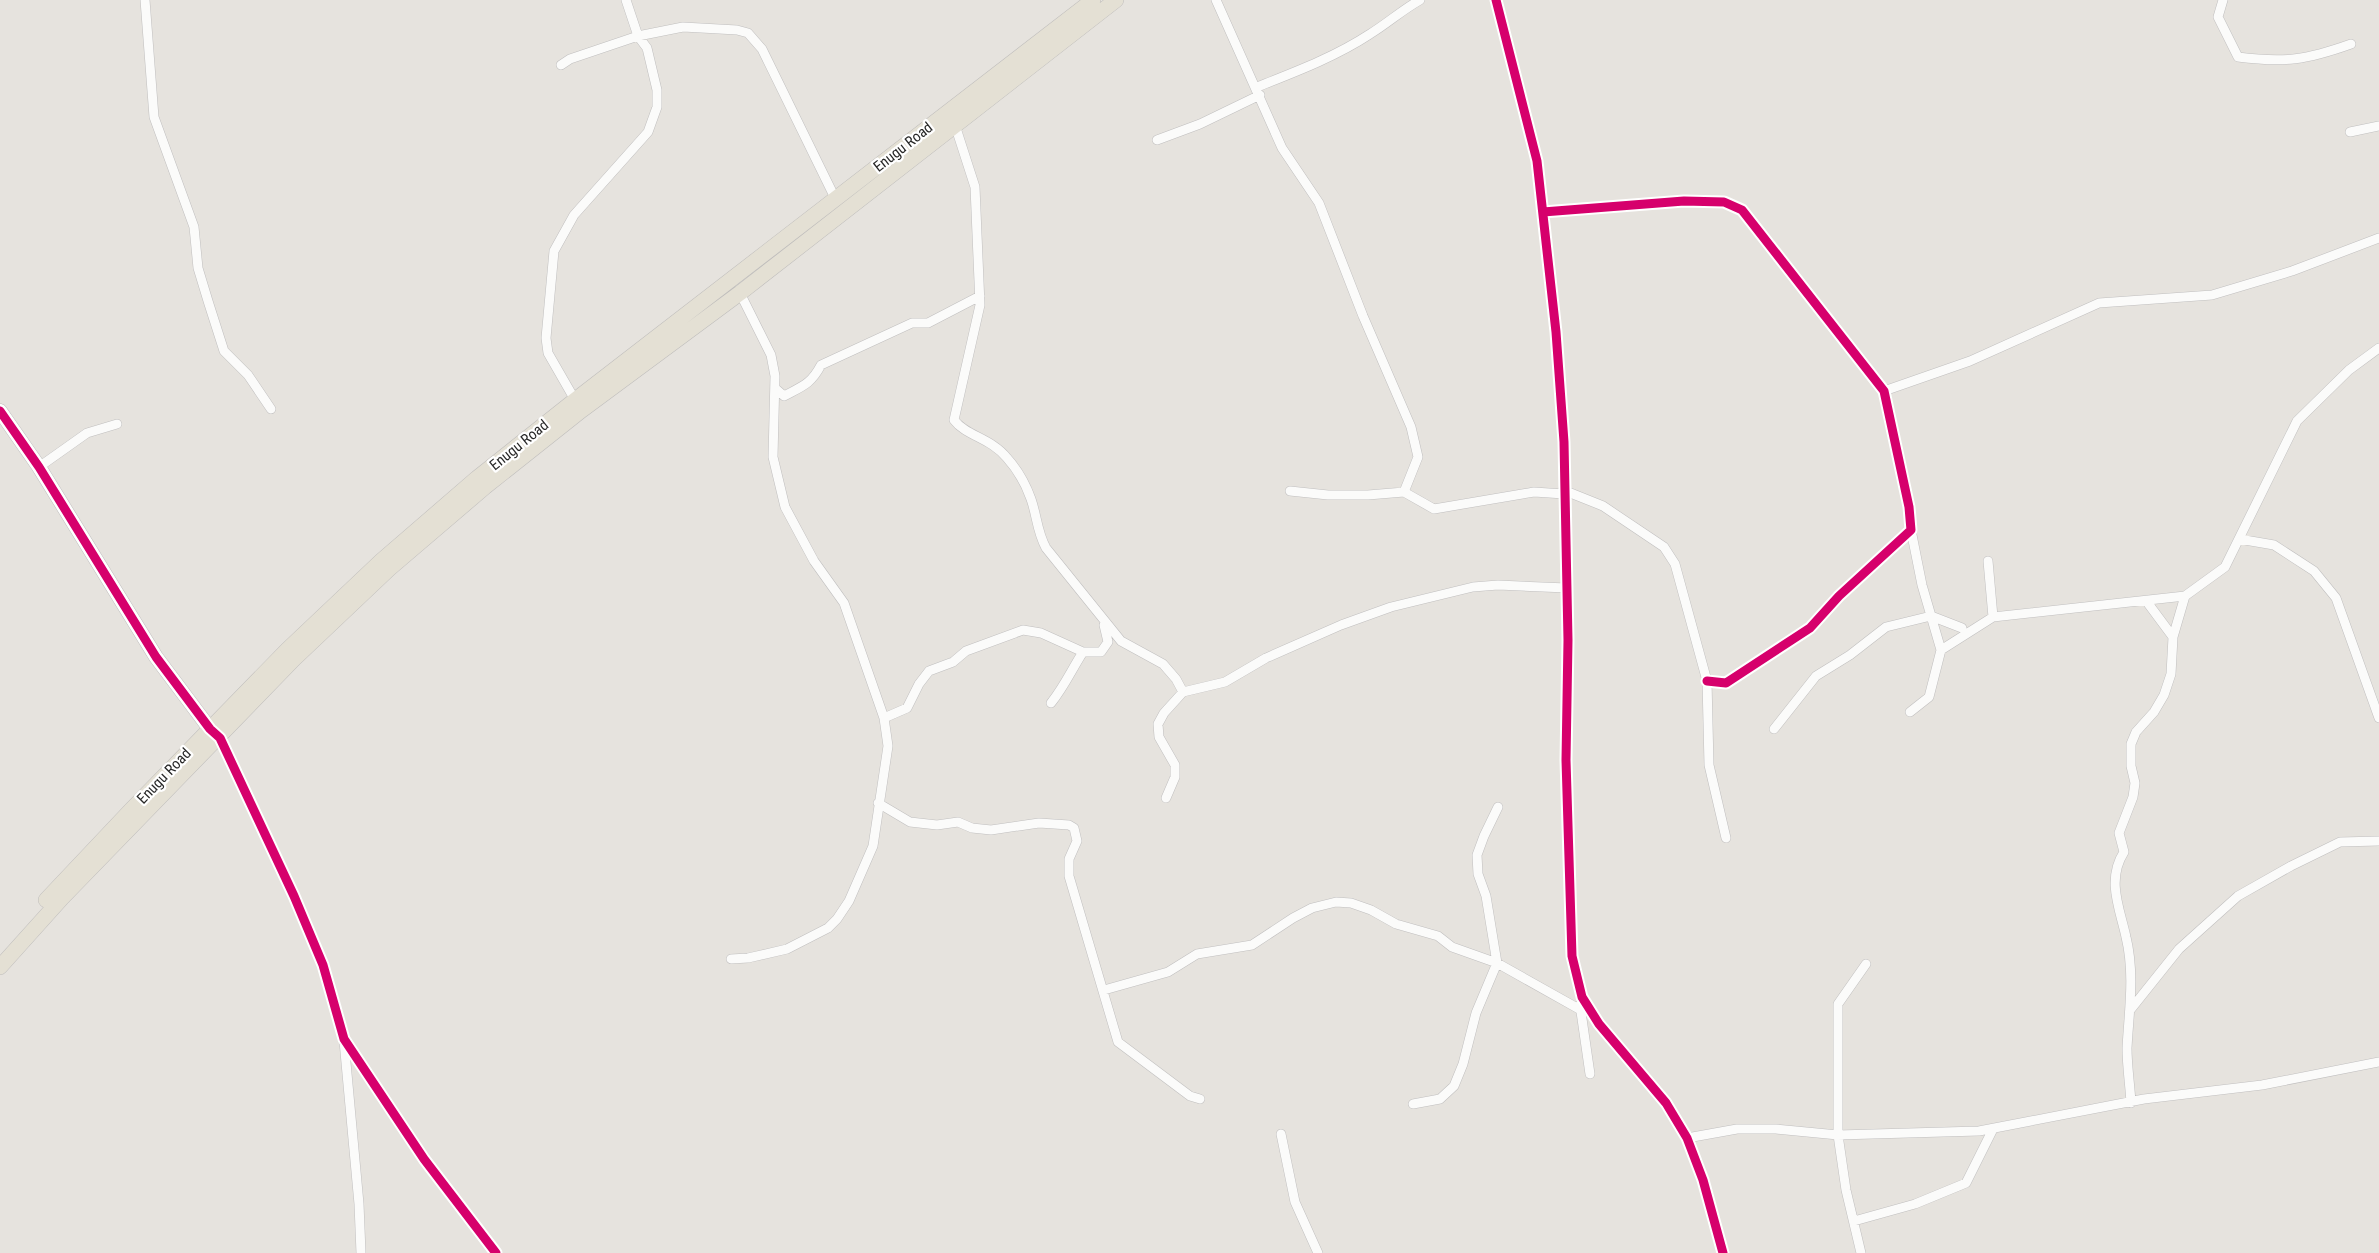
<svg xmlns="http://www.w3.org/2000/svg" width="2379" height="1253" viewBox="0 0 2379 1253" font-family="'Roboto Condensed',sans-serif">
<style>
.lines{fill:none;stroke-linecap:round;stroke-linejoin:round}
.street-casing{stroke:#c0bfbf;stroke-width:10}
.secondary-casing{stroke:#c0bfbf;stroke-width:15}
.primary-casing{stroke:#bfbdbc;stroke-width:16}
.street{stroke:#fbfbfa;stroke-width:9}
.secondary{stroke:#fbfbfa;stroke-width:14}
.primary{stroke:#e4e0d4;stroke-width:15}
.cycleway-casing{stroke:#fff;stroke-width:13}
.cycleway{stroke:#d6006c;stroke-width:9}
.labels{text-anchor:middle;stroke-width:4.5;stroke-linejoin:round;paint-order:stroke}
.street-label{font-size:15px;fill:#282828;stroke:#fff}
</style>
<rect width="100%" height="100%" fill="#e6e3de"/>
<g class="lines">
<defs>
<path id="street" d="M145 0 154 117 194 227 198 268 208 301 224 351 248 375 271 409
M1216 0 1282 148 1319 203 1363 316 1411 427 1418 457 1404 492
M1496 0 1537 161 1556 332 1564 442 1568 640 1566 760 1572 956 1582 997 1599 1024 1666 1103 1687 1138 1703 1180 1723 1253
M2223 0 2218 17 2238 57C2285 63 2306 60 2351 44
M561 65 570 59 638 36 683 27 737 30 748 33 762 49 836 200
M1257 87C1295 72 1335 57 1370 34 1388 23 1402 10 1420 0
M955 125 975 187 980 305 954 420C966 436 991 438 1007 458 1017 469 1026 485 1031 499 1037 516 1037 532 1046 548L1121 641 1163 664 1176 679 1183 692
M2350 132 2379 126
M1157 140 1200 124 1260 95
M1543 212 1684 201 1724 202 1742 210 1884 391 1909 507 1911 530 1839 596 1810 628 1726 683 1707 681
M775 388 784 396C803 386 811 384 821 365L912 323H928L980 296
M1884 391 1970 361 2099 303 2212 295 2292 271 2379 238
M575 400 548 353 546 338 554 251 574 215 648 132 657 107V90L647 48 638 36 626 0
M39 467 87 433 117 424
M1563 490 1603 506 1664 547 1675 564 1707 681 1709 765 1726 838
M1290 491 1328 495H1368L1404 492 1434 509 1534 492 1564 494
M2239 539 2274 545 2314 571 2336 598 2379 718
M1988 561 1993 617
M2147 602 2173 637
M1941 650 1993 617 2185 596 2225 567 2297 421 2349 370 2379 348
M1051 703C1064 687 1072 669 1083 652
M1910 712 1929 697 1941 650 1922 585 1911 530
M884 718 907 708 919 684 929 671 953 662 966 651 1023 630 1041 633 1083 652H1101L1108 642 1104 625
M1774 729 1816 676 1850 655 1886 627 1931 616 1962 628
M220 738 294 896 323 965 344 1039 424 1159 496 1253
M1166 798 1175 777V765L1159 737 1158 724 1164 713 1183 692 1225 682 1266 658 1341 625 1391 607 1473 587 1498 585 1567 588
M878 803 910 822 937 825 958 822 972 828 991 830 1039 823 1069 825 1074 828 1077 841 1069 859V876L1118 1042 1190 1096 1200 1099
M731 959 748 958 787 949 828 928 837 919 849 901 873 846 888 746 884 718 844 603 814 561 785 507 773 457 775 376 771 355 740 293
M1104 990 1168 972 1197 954 1252 945 1293 918 1312 908 1336 902 1351 903 1371 910 1396 924 1438 936 1452 947 1497 963 1579 1009
M1580 1005 1590 1074
M2131 1009 2179 949 2238 896 2291 866 2340 842 2379 841
M344 1041 359 1204 361 1253
M2131 1103C2130 1085 2127 1066 2127 1048 2129 1011 2135 974 2126 937 2120 909 2106 880 2124 852L2119 833 2133 797 2135 783 2131 766V744L2136 732 2154 712 2164 695 2171 674 2173 637 2185 596
M1413 1104 1440 1099 1454 1086 1463 1064 1476 1013 1497 963 1486 896 1478 874 1477 855 1484 836 1498 807
M1281 1134 1295 1202 1318 1253
M1687 1138 1737 1129H1776L1838 1135V1004L1866 964
M1854 1221 1915 1204 1966 1183 1993 1129
M1861 1253 1846 1190 1838 1135 1979 1131 2144 1099 2262 1085 2379 1062"/>
<path id="secondary" d="M0 411 39 467 156 657 210 729 217 736"/>
<path id="primary" d="M46 900 131 810 287 650 381 561 477 478 575 400 1093 0
M0 967 62 898 294 659 389 569 485 487 582 410 740 293 1116 0"/>
</defs>
<use href="#street" class="street-casing"/>
<use href="#secondary" class="secondary-casing"/>
<use href="#primary" class="primary-casing"/>
<use href="#street" class="street"/>
<use href="#secondary" class="secondary"/>
<use href="#primary" class="primary"/>
<defs>
<path id="cycleway" d="M1496 0 1537 161 1556 332 1564 442 1568 640 1566 760 1572 956 1582 997 1599 1024 1666 1103 1687 1138 1703 1180 1723 1253
M1543 212 1684 201 1724 202 1742 210 1884 391 1909 507 1911 530 1839 596 1810 628 1726 683 1707 681
M0 411 39 467 156 657 210 729 220 738 294 896 323 965 344 1039 424 1159 496 1253"/>
</defs>
<use href="#cycleway" class="cycleway-casing"/>
<use href="#cycleway" class="cycleway"/>
</g>
<g class="labels">
<g class="street-label">
<text transform="translate(903 147) rotate(-38)" y="5">Enugu Road</text>
<text transform="translate(519 445) rotate(-39)" y="5">Enugu Road</text>
<text transform="translate(164 776) rotate(-46)" y="5">Enugu Road</text>
</g>
</g>
</svg>
